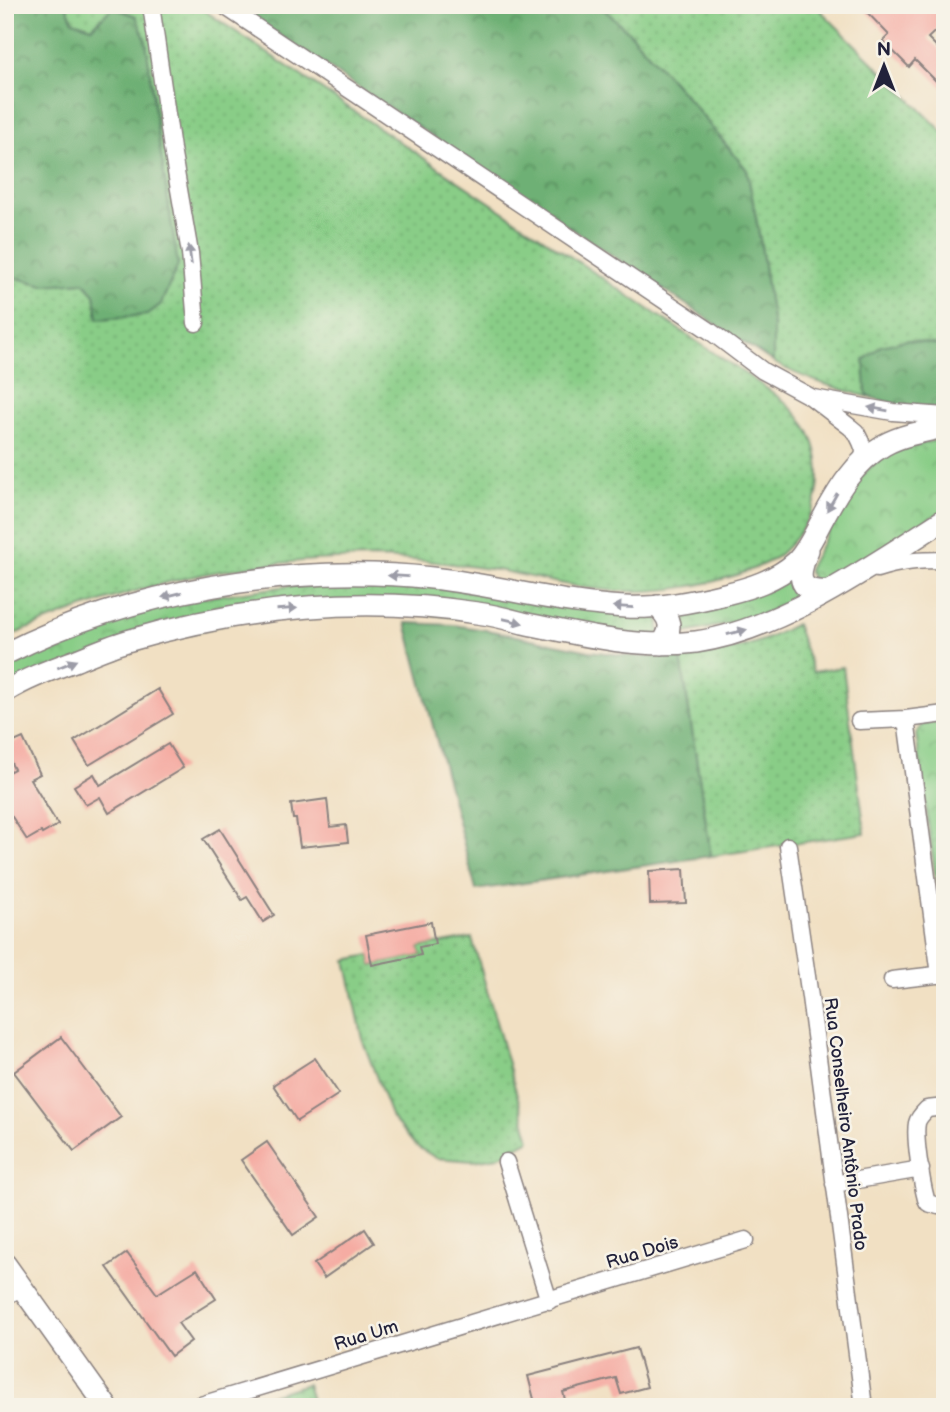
<svg xmlns="http://www.w3.org/2000/svg" width="950" height="1412" viewBox="0 0 950 1412" font-family="'Balsamiq Sans',sans-serif">
<style>
.grass{fill:url(#grass-dots);stroke:#567861;stroke-width:2}
.forest{fill:url(#forest-crowns);stroke:#486958;stroke-width:2}
.park{fill:url(#park-crowns);stroke:#567861;stroke-width:2}
.building{fill:#f5aca3}
.lines{fill:none;stroke-linecap:round;stroke-linejoin:round}
.minor-casing{stroke:#8a817f;stroke-width:19}
.major-casing{stroke:#8a817f;stroke-width:24}
.minor{stroke:#fff;stroke-width:16}
.major{stroke:#fff;stroke-width:21}
.oneway{fill:#9c9ca7}
.labels{text-anchor:middle;stroke-width:5;stroke-linejoin:round;paint-order:stroke}
.street-label{font-size:18px;fill:#22223b;stroke:#f7f3e8}
</style>
<defs>
<pattern id="grass-dots" width="8" height="8" patternUnits="userSpaceOnUse" patternTransform="scale(1.75)"><rect width="8" height="8" fill="#89cd87"/><path d="M2 2h.1M6 6h.1" fill="none" stroke="#76b075" stroke-width="1.8" stroke-linecap="round"/></pattern>
<pattern id="forest-crowns" width="20" height="18" patternUnits="userSpaceOnUse" patternTransform="scale(1.75)"><rect width="20" height="18" fill="#6eb074"/><path d="M2 6a3 3 0 1 1 6 0M12 15a3 3 0 1 1 6 0" fill="none" stroke="#5a8f60"/></pattern>
<pattern id="park-crowns" width="20" height="18" patternUnits="userSpaceOnUse" patternTransform="scale(1.75)"><rect width="20" height="18" fill="#89cd87"/><path d="M2 6a3 3 0 1 1 6 0M12 15a3 3 0 1 1 6 0" fill="none" stroke="#76b075"/></pattern>
</defs>
<rect width="100%" height="100%" fill="#f7f3e8"/>
<filter id="ink" filterUnits="userSpaceOnUse"><feTurbulence type="fractalNoise" baseFrequency=".0143" numOctaves="2"/><feDisplacementMap in="SourceGraphic" scale="14" xChannelSelector="R" yChannelSelector="G"/><feConvolveMatrix kernelMatrix="1 2 1 2 8 2 1 2 1" color-interpolation-filters="sRGB"/></filter>
<filter id="wash" filterUnits="userSpaceOnUse"><feTurbulence type="fractalNoise" baseFrequency=".00686" numOctaves="4" result="noise"/><feDisplacementMap in="SourceGraphic" scale="28" xChannelSelector="R" yChannelSelector="G"/><feGaussianBlur stdDeviation="1.57" result="paint"/><feColorMatrix in="noise" values="0 0 0 0 0 0 0 0 0 0 0 0 0 0 0 0 0 1.4 0 .05"/><feComposite in="paint" operator="in"/></filter>
<g filter="url(#wash)">
<rect width="100%" height="100%" fill="#f1e0c3"/>
<path class="grass" d="M66 5H196L772 392C802 414 819 437 819 476 819 506 805 530 784 550 780 554 776 558 772 560 723 586 650 596 596 589 566 586 537 578 508 572 487 568 465 566 445 563 398 557 349 557 302 561 256 565 210 571 165 583 111 597 57 616 5 638V275L44 285 84 282 95 294 99 319 147 315 156 123 146 41 92 27 73 21Z
M599 5H815L945 134V346L907 340 866 391 869 397C836 388 803 379 773 362V327L761 245 747 170 684 94 629 32Z
M796 624 813 672 843 667 865 833 711 856 681 658C709 654 739 650 766 639 776 635 786 629 796 624Z
M472 938 530 1140 498 1157 473 1161 436 1158 415 1145 392 1118 364 1044 346 960 370 955 372 965 421 955 419 947Z
M307 1384 314 1407H232Z"/>
<path class="forest" d="M5 5H66L73 21 92 27 113 7 136 16 146 41 156 123 178 265 161 304 147 315 98 319 95 294 84 282 44 285 5 275Z
M234 5H599L629 32 684 94 747 170 761 245 773 327V362Z
M907 340 945 346V408H910L869 397 866 391 864 360 881 346Z
M406 623 454 625 492 631 589 651 630 656 681 658 711 856 476 890Z"/>
<path class="park" d="M945 438V509L832 581 813 584 808 570C813 558 820 548 826 536 841 506 856 472 887 455 904 446 926 443 945 438Z
M792 576 804 597 750 619 681 634 675 633V627L678 614Z
M400 582 659 615V637L301 602 5 686V664L66 637 178 601 303 584Z
M938 722 945 724V948L916 734C921 722 926 724 938 722Z"/>
<g id="blocks">
<path class="building" d="M860 5H945V22L928 38 945 55V90L915 60 909 67 883 41 889 35Z
M158 689 173 714 89 765 74 741Z
M23 738 40 774 30 779 58 825 42 834 41 832 27 840 5 806V774L14 769 5 750V746Z
M168 744 183 768 109 813 100 797 86 805 74 786 94 774 100 785Z
M327 799 330 827 346 825 348 842 300 847 296 819H293L291 804Z
M220 829 274 915 263 922 247 897 242 900 203 839Z
M684 869 686 903 650 904 649 871Z
M431 922 435 944 419 947 421 955 372 965 366 935Z
M61 1037 121 1117 74 1151 14 1072Z
M315 1058 339 1094 297 1121 273 1085Z
M267 1142 319 1217 293 1235 241 1160Z
M365 1229 374 1243 324 1278 314 1264Z
M127 1253 157 1294 197 1269 216 1299 178 1323 191 1341 171 1356 107 1267Z
M636 1348 647 1387 621 1394 616 1378 563 1392 567 1407H536L528 1376Z"/>
</g>
</g>
<g filter="url(#ink)">
<use href="#blocks" fill-opacity="0" stroke="#8a817f" stroke-width="2"/>
<g class="lines">
<defs>
<path id="minor" d="M151 5 172 149 190 253 196 323
M223 5 710 331 763 371 811 397 850 427 856 432 861 442 864 450 863 461
M813 398 893 412 945 416
M877 569C900 561 921 560 945 560
M906 719 940 975
M859 721 906 719 945 714
M788 846 810 997 864 1407
M892 980 945 974
M945 1107 927 1109C923 1113 918 1118 917 1123 914 1138 922 1184 926 1199L928 1203 938 1206 945 1205
M506 1162 549 1301
M834 1184 921 1169
M5 1296 22 1288
M194 1407 746 1240"/>
<path id="major" d="M808 550C798 574 795 593 828 591
M657 606C671 619 673 628 662 644
M5 654C130 590 292 563 432 578 497 585 560 604 625 607 658 609 693 602 725 594 750 588 776 580 796 562 807 551 814 535 821 522 837 492 854 462 884 445 902 435 925 431 945 427
M5 692C27 678 53 669 77 660 94 653 110 646 127 641 240 608 360 595 477 613 492 615 508 619 523 623 580 635 638 649 696 642 781 630 873 565 945 519
M5 1264 107 1407"/>
</defs>
<use href="#minor" class="minor-casing"/>
<use href="#major" class="major-casing"/>
<use href="#minor" class="minor"/>
<use href="#major" class="major"/>
</g>
<defs><path id="oneway-solid" d="M-6-.8H1V-3.2L6.5 0L1 3.2V.8H-6Z" transform="scale(1.75)"/></defs>
<g class="oneway">
<use href="#oneway-solid" transform="translate(190 255) rotate(-98)"/>
<use href="#oneway-solid" transform="translate(878 409) rotate(-170)"/>
<use href="#oneway-solid" transform="translate(832 502) rotate(120)"/>
<use href="#oneway-solid" transform="translate(398 576) rotate(-177)"/>
<use href="#oneway-solid" transform="translate(172 595) rotate(166)"/>
<use href="#oneway-solid" transform="translate(623 607) rotate(-177)"/>
<use href="#oneway-solid" transform="translate(287 609) rotate(-4)"/>
<use href="#oneway-solid" transform="translate(513 621) rotate(13)"/>
<use href="#oneway-solid" transform="translate(737 632) rotate(-14)"/>
<use href="#oneway-solid" transform="translate(67 664) rotate(-22)"/>
</g>
</g>
<g class="labels">
<g class="street-label">
<text transform="translate(846 1124) rotate(83)" y="6">Rua Conselheiro Antônio Prado</text>
<text transform="translate(642 1252) rotate(-17)" y="6">Rua Dois</text>
<text transform="translate(366 1335) rotate(-17)" y="6">Rua Um</text>
</g>
</g>
<rect width="950" height="1412" fill="none" stroke="#f7f3e8" stroke-width="28"/>
<g transform="translate(884 66)" stroke="#f7f3e8" stroke-width="5" paint-order="stroke">
<path d="M0-5L12 26L0 18L-12 26Z" fill="#22223b"/>
<text y="-10" font-size="19" font-weight="bold" text-anchor="middle" fill="#22223b">N</text>
</g>
</svg>
